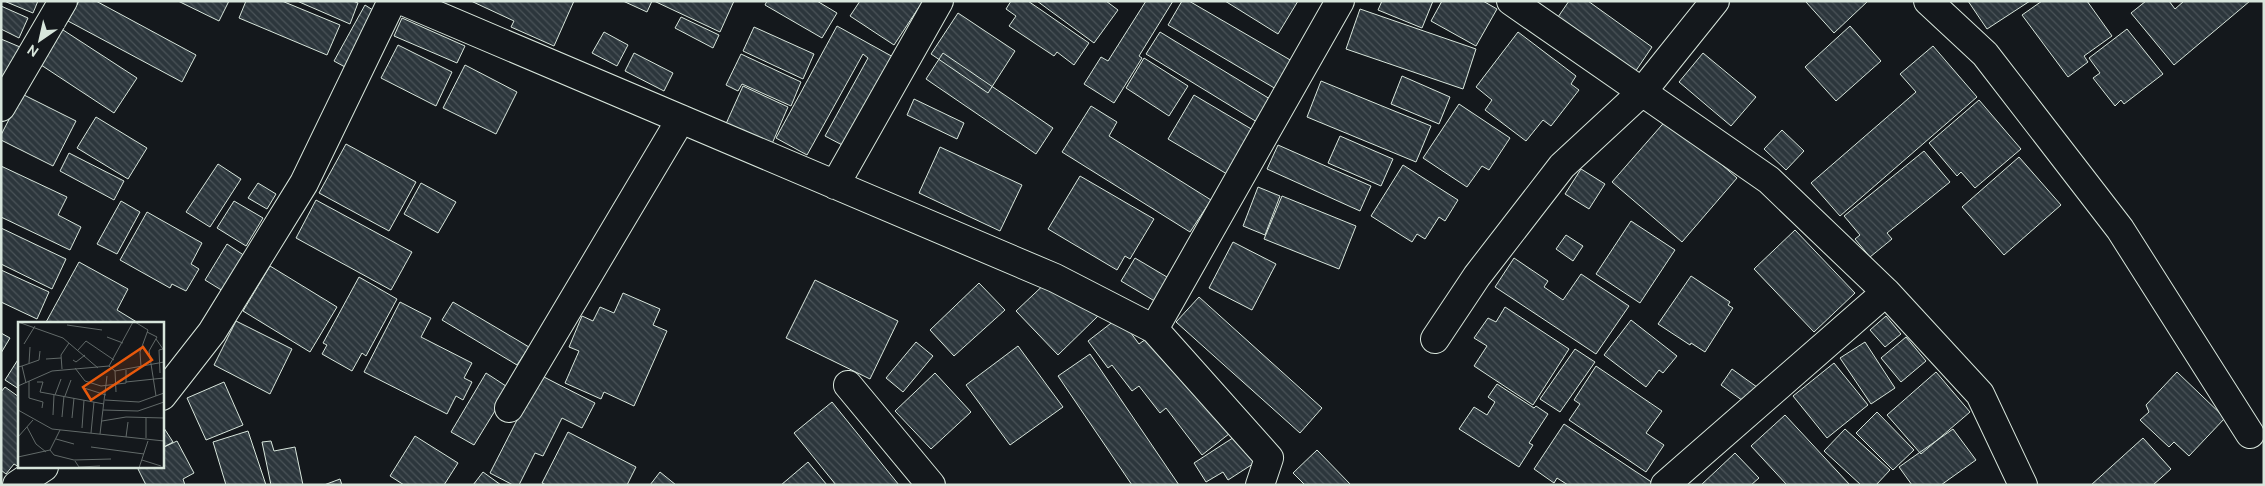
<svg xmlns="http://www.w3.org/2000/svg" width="2265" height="486" viewBox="0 0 2265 486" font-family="Cabin,sans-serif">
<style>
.building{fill:url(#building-back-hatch);stroke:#d8e6dc}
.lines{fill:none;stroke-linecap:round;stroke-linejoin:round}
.minor-casing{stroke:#d8e6dc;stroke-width:30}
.minor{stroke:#14181c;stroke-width:28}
.inset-road{fill:none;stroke:#626a69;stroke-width:1}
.view{fill:#e8590c;fill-opacity:0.15;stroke:#e8590c;stroke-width:2.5}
.inset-edge{fill:none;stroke:#d8e6dc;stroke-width:2.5}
</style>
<defs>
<pattern id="building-back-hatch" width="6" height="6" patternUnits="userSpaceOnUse" patternTransform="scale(1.25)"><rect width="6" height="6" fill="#2c363c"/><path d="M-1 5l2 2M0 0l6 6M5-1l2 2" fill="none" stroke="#4a5358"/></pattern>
</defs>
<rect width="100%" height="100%" fill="#14181c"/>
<path class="building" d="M4 1H38L33 13Z
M79 1H96L196 55 182 82 68 21Z
M178 1H229L219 21Z
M246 1H282L340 25 327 55 239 18Z
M297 1H353L358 3 350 24Z
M471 1H574L554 46 511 27 514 21Z
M623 1H652L647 12Z
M654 1H734L720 32Z
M767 1H817L837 13 822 38 765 5Z
M860 1H923L894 45 850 16Z
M1011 1H1028L1089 43 1074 65 1057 52 1054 56 1009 26 1016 16 1006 9Z
M1037 1H1106L1118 10 1094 43Z
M1146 1H1173L1139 56 1142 58 1114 103 1084 84 1101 57 1108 61Z
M1182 1H1189L1292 61 1276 89 1168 25Z
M1225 1H1298L1278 34Z
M1382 1H1433L1422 28 1378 10Z
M1442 1H1483L1497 9 1476 46 1431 21Z
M1569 1H1588L1652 47 1635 72 1558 17Z
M1807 1H1868L1834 33 1806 2Z
M1968 1H2030L1987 29Z
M2042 1H2087L2112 36 2084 56 2088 62 2068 77 2022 15Z
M2146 1H2169L2175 9 2184 1H2250L2174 65 2131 13Z
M365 5 376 12 345 67 334 61Z
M1 6 28 18 19 38 1 29Z
M1360 9 1476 49 1463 89 1346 49Z
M958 13 1015 51 988 93 931 54Z
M681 17 719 35 713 48 675 28Z
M402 18 465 46 457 63 394 36Z
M837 26 895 58 846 147 825 136 868 58 863 54 807 155 776 138Z
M1850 26 1881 61 1836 101 1805 67Z
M754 27 814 54 803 79 743 51Z
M60 28 137 78 114 113 38 63Z
M2127 29 2163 74 2124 104 2121 100 2115 106 2093 78 2100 73 2089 58Z
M604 32 628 45 617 66 592 53Z
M1160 32 1270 99 1257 122 1146 54Z
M1518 32 1576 76 1571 84 1579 90 1551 126 1543 120 1526 141 1485 110 1492 100 1476 87Z
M1 39 20 47 6 78 1 76Z
M398 45 452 72 436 106 381 78Z
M1933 46 1977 97 1840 216 1811 183 1916 92 1900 74Z
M634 53 673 73 664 91 625 71Z
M943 53 1053 128 1036 154 926 79Z
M1703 53 1756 97 1731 126 1679 82Z
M741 54 801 82 791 106 742 84 738 91 726 85Z
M1144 58 1188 86 1169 116 1126 88Z
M465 65 517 92 496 134 443 108Z
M1402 76 1450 97 1439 124 1391 104Z
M1321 81 1431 126 1416 162 1307 117Z
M743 86 788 107 771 146 725 126Z
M22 94 76 121 53 166 1 140V135Z
M1194 95 1258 133 1232 177 1168 139Z
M914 99 964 123 957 139 907 115Z
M1979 100 2021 149 1975 188 1961 172 1957 176 1929 143Z
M1459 104 1510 138 1489 170 1482 166 1467 187 1423 158Z
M1091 106 1117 122 1109 136 1211 200 1190 232 1062 152Z
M96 117 147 148 128 179 77 148Z
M1668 118 1737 178 1682 242 1612 182Z
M1782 130 1804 151 1786 170 1764 149Z
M1340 136 1393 159 1381 186 1328 163Z
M346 144 416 182 389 231 319 193Z
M1278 145 1371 186 1360 211 1267 169Z
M940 147 1022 185 1000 231 919 193Z
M1924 151 1950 182 1887 233 1892 239 1870 257 1855 239 1860 235 1844 216Z
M69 153 124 181 114 200 60 171Z
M2019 157 2061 205 2004 255 1962 207Z
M218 164 241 179 210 227 186 212Z
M1403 165 1458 200 1445 221 1439 217 1425 239 1417 234 1412 242 1371 216Z
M1 166 67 197 58 215 81 227 70 250 1 217Z
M1581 169 1605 184 1589 209 1565 194Z
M1080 176 1154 219 1130 259 1125 256 1117 270 1048 229Z
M258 183 276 194 267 209 248 198Z
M421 183 456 202 438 233 404 214Z
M1258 187 1280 196 1265 235 1243 226Z
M1282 196 1356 226 1339 269 1264 239Z
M316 200 412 252 391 290 296 238Z
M121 201 140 212 117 254 97 244Z
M234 201 263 218 246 246 217 228Z
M147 212 202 243 191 264 199 269 186 291 172 284 170 288 120 260Z
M1631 221 1675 250 1640 303 1596 274Z
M1 228 66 259 52 289 1 264Z
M1795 230 1855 293 1814 332 1754 269Z
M1566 235 1583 246 1573 261 1556 249Z
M1233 242 1276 264 1252 310 1209 288Z
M227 244 245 256 223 291 205 280Z
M1135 258 1172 280 1158 303 1121 281Z
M1514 258 1548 281 1544 287 1563 300 1581 274 1629 306 1596 354 1495 287Z
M79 262 128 289 117 310 140 324H45Z
M270 266 337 307 310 352 243 311Z
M1 270 49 292 37 319 1 302Z
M1691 276 1730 302 1728 305 1733 308 1705 352 1691 343 1690 345 1658 324Z
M359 277 397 299 366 356 362 353 352 371 322 354 327 345 323 343Z
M1051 278 1076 293 1098 316 1058 355 1016 311Z
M815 280 898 321 870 379 786 338Z
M979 283 1005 310 954 356 930 330Z
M623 293 660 309 653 325 667 331 634 406 604 392 601 399 565 383 579 351 569 347 582 316 593 321 600 307 614 313Z
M1199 297 1322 408 1300 433 1176 322Z
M400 302 431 318 421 337 472 363 464 378 472 382 463 400 456 396 447 414 364 372Z
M453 302 529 347 517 365 442 320Z
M1505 307 1569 349 1533 405 1474 366 1487 346 1474 338 1488 318 1496 322Z
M1886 316 1901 334 1885 347 1870 330Z
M1119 317 1139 344 1146 339 1164 362 1168 358 1234 430 1202 455 1166 408 1160 413 1139 386 1132 391 1112 365 1108 368 1088 341Z
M1631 320 1677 356 1663 373 1659 370 1646 387 1604 355Z
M236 321 292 349 270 394 214 365Z
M1 333 10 338 1 353Z
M1906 337 1926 361 1901 382 1881 358Z
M916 342 933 356 903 392 886 378Z
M1865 342 1895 388 1871 404 1840 358Z
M1018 346 1063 407 1010 445 966 385Z
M1575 349 1595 362 1560 412 1540 399Z
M1090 354 1179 485H1132L1058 376Z
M19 358V389L5 380Z
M1834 363 1868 405 1827 438 1793 396Z
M1596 366 1662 411 1646 433 1664 445 1646 472 1569 420 1580 404 1574 400Z
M1732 369 1761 390 1750 406 1721 385Z
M1936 372 1970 412 1921 454 1887 415Z
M2177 372 2225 418 2189 456 2174 442 2169 447 2140 420 2149 412 2146 405Z
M486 373 509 388 474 445 451 432Z
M935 373 971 412 931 449 895 411Z
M540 375 595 403 582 428 562 418 543 456 535 453 519 485H513L490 473Z
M224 382 243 425 206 440 187 398Z
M1497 384 1534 408 1536 406 1548 414 1529 443 1533 445 1519 467 1459 429 1474 407 1487 415 1495 402 1488 397Z
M5 387 19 397V467L14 464 6 474 1 470V392Z
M832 402 899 485H836L794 433Z
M1877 412 1914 450 1893 470 1856 433Z
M1785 415 1850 485H1787L1751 446Z
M1564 424 1653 483 1652 485H1568L1557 478 1554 483 1534 469Z
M162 425 173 442 162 448Z
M1845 429 1890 470 1876 485H1861L1824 451Z
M1953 429 1976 460 1941 485H1912L1899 467Z
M248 431 266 485H226L213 442Z
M568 432 636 467 627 485H546L542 483Z
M1242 432 1259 460 1228 480 1223 472 1206 482 1194 463Z
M415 436 458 463 444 485H404L390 476Z
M2143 438 2171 469 2153 485H2091Z
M177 441 194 473 183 479 185 485H146L137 467H162V448Z
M271 441 274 451 295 447 303 485H271L262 442Z
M1317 450 1351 485H1305L1293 473Z
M1735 453 1759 478 1751 485H1701Z
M808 462 827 485H781Z
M483 472 501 485H473Z
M660 472 676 485H650Z
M340 479 342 485H324Z"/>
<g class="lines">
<defs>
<path id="minor" d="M403 1 1055 278 1154 329 1269 458 1260 485
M1511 1 1769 180 1886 292 1980 394 2023 485
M1928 1 1985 54 2120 229 2250 434
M1 107 63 1
M835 185 939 1
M1154 329 1340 1
M1435 339 1477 276 1562 166 1642 92 1715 1
M848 385 931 485
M162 396 212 332 304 183 392 1
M509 408 681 119
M17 485 44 467
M1665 485 1886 292"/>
</defs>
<use href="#minor" class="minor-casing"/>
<use href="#minor" class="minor"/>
</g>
<g transform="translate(18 322)">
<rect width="146" height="146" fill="#14181c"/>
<path class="inset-road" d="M0 0 45 16 80 46M117 0 130 8 122 30 123 45M49 3 84 8M129 10 139 15 131 29 138 74M89 15 105 21M138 17 145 27 141 28 142 51M6 22 17 4M60 28 68 19 96 38M28 37 43 36M55 38 58 40 67 33M11 41 12 25M4 44 21 38 22 29M91 44 97 49 146 40M0 45 4 44 8 61M57 46 67 59 83 64 108 61V48M44 47 43 33 51 21M97 49 98 70M11 59V76L25 80 24 86M19 60H25L22 70 86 82M108 60 146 56M0 64 34 49 91 44 115 0M66 66 88 73M37 73 43 57M47 74 53 58M87 78 121 80 146 71M0 88 34 107 146 119M85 88 120 89 146 80M35 93 36 73M44 95 46 74M54 96 56 76M128 96V116M84 99 108 95 146 96M9 105 18 122 28 130M64 106 66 78M73 111 76 80M82 112 89 54M0 115 15 98M108 115 110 100M38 117 56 122M73 125 126 132M32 128 36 133 56 138 93 137M0 135 32 128 42 108M124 138 143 144M57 139 61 145 82 144M121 146 130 119"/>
<path class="view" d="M125 25 134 38 73 78 65 65Z"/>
<rect width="146" height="146" class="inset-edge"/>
</g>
<rect width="2265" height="486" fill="none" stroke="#d8e6dc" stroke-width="5"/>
<g transform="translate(40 40) rotate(214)" stroke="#14181c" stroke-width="4" paint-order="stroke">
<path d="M0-4L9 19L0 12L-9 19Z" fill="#d8e6dc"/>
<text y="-8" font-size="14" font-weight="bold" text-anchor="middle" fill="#d8e6dc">N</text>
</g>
</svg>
